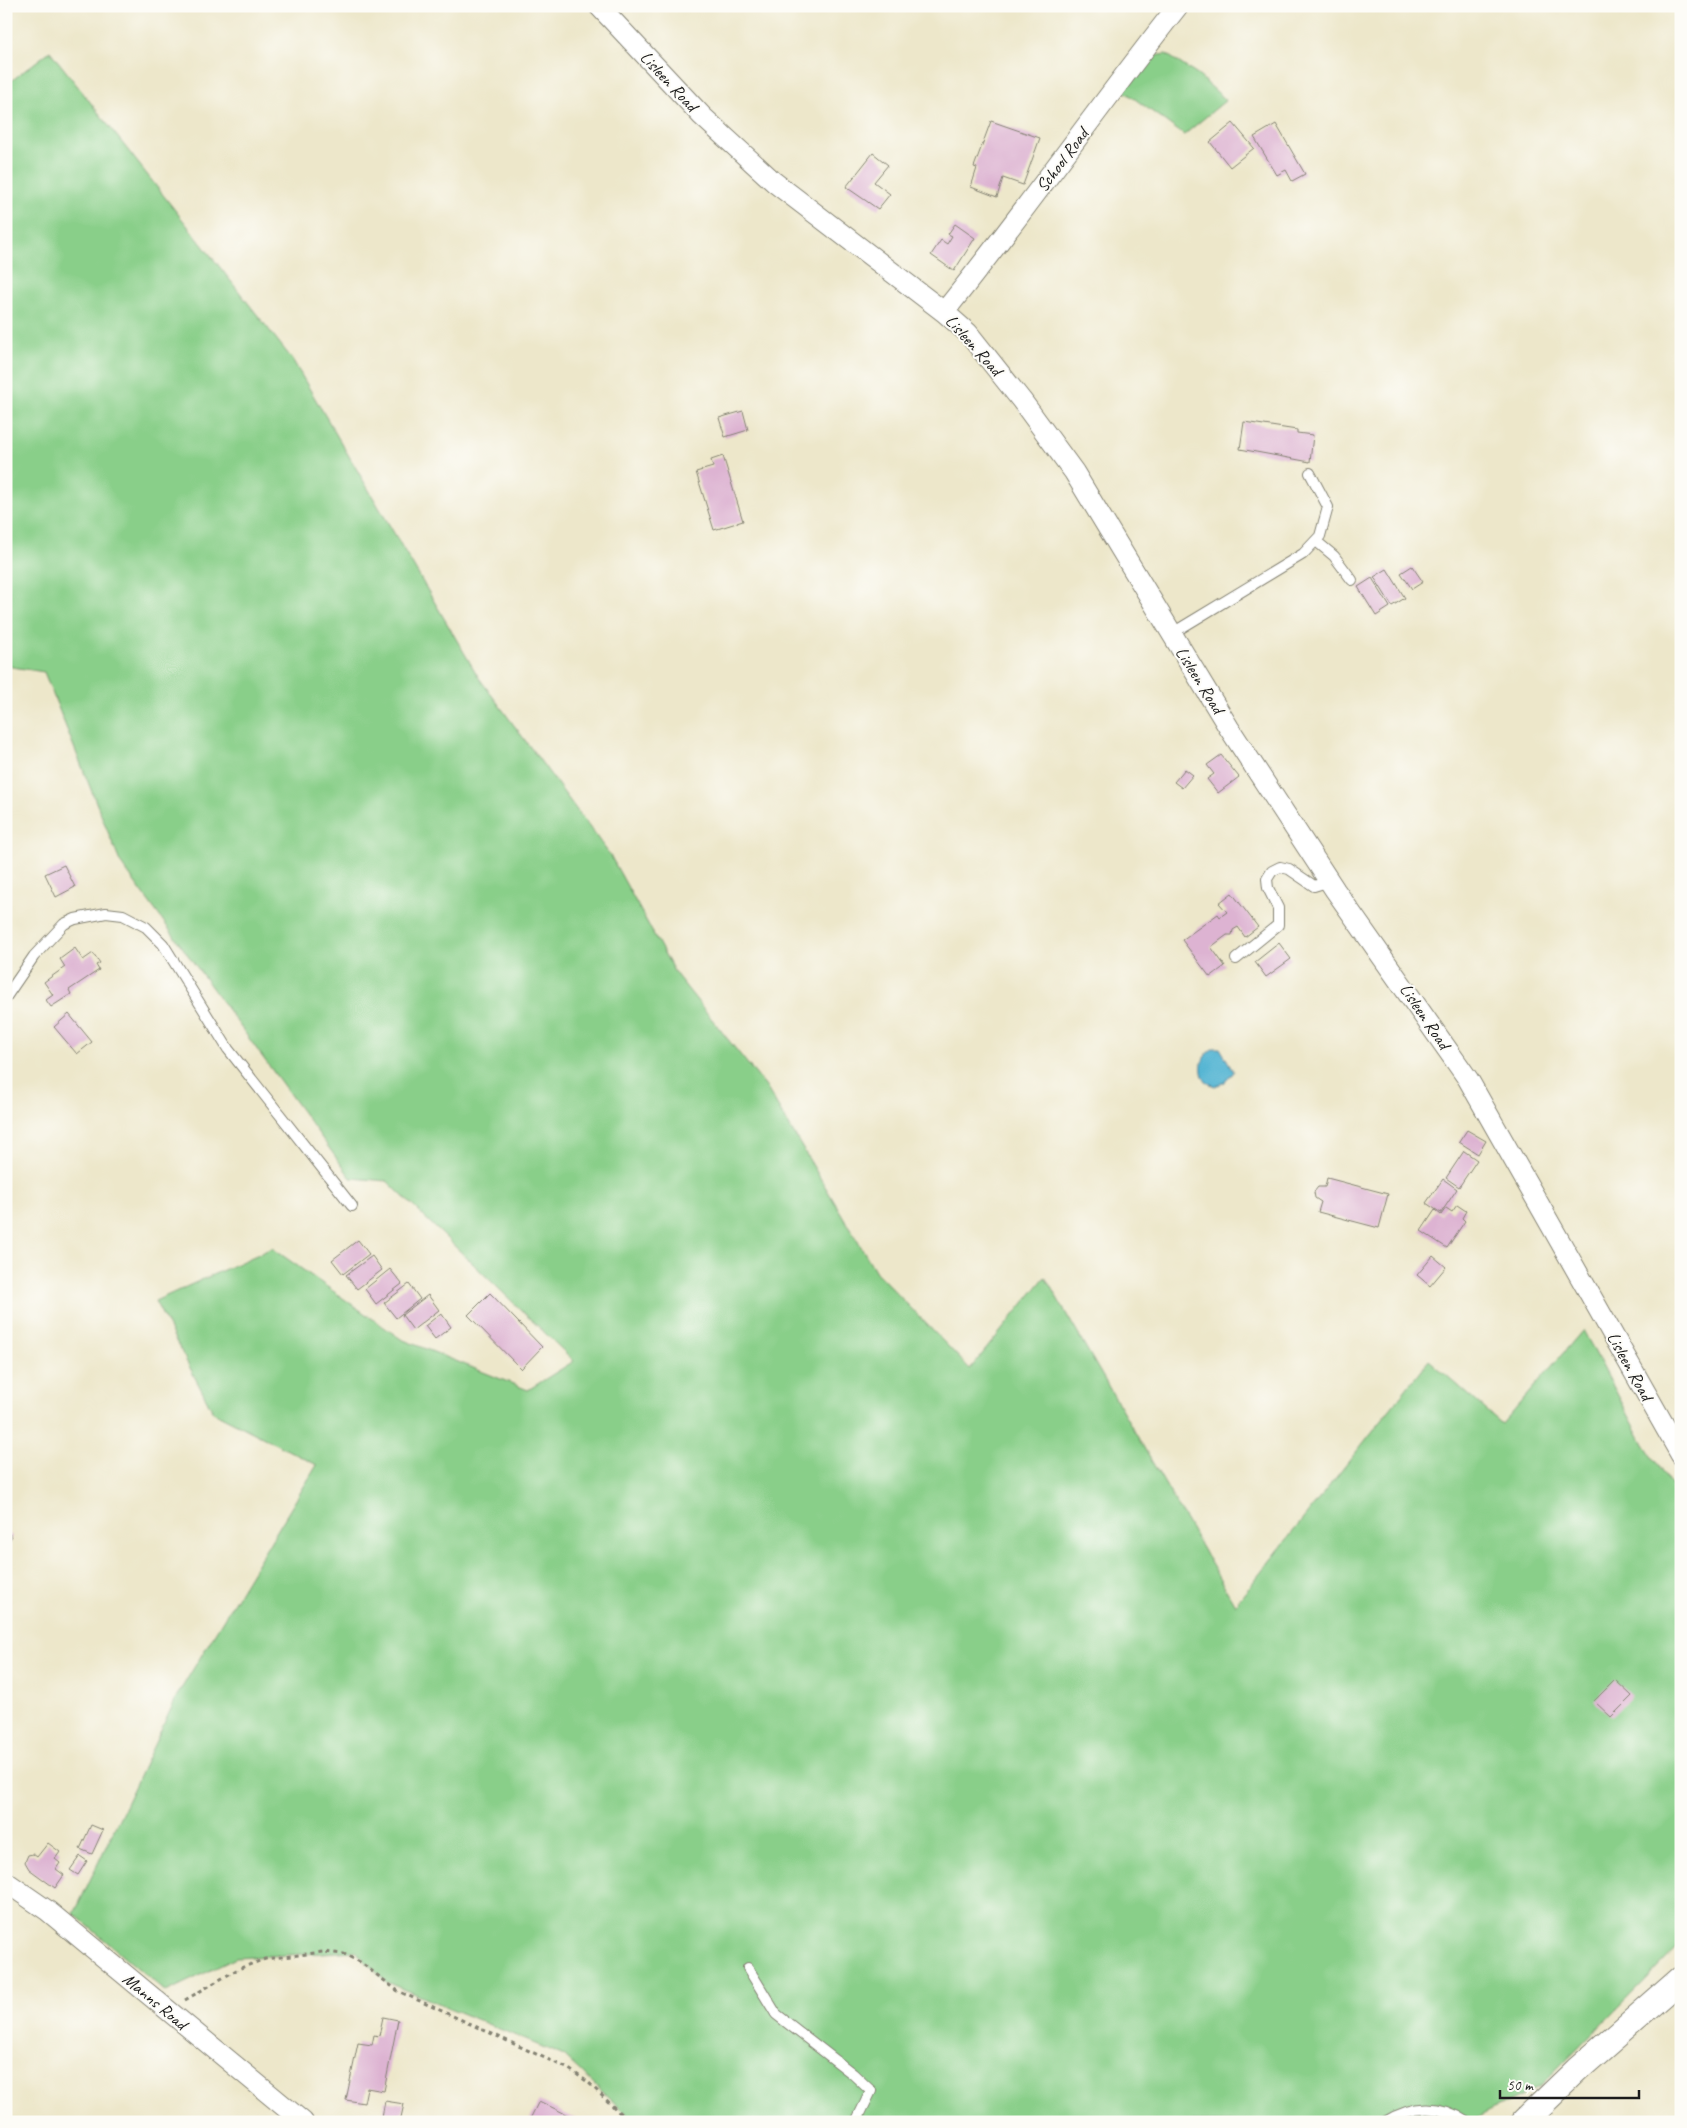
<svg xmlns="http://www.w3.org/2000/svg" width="1687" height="2128" viewBox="0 0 1687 2128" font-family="Caveat,sans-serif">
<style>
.green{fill:#89cf89;stroke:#527652}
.water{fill:#55b5d3;stroke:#386878}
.building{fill:#ddb3d2}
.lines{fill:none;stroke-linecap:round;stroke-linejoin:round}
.service-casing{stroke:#848273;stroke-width:12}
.minor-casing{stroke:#848273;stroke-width:22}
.tertiary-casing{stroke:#848273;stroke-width:27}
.path{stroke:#848273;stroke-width:3;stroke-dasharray:4 4;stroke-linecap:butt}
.service{stroke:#fff;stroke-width:10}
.minor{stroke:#fff;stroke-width:20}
.tertiary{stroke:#fff;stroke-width:25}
.labels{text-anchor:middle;stroke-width:4;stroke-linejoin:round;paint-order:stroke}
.street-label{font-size:18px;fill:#1c1c1c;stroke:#fdfcf7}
</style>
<rect width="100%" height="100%" fill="#fdfcf7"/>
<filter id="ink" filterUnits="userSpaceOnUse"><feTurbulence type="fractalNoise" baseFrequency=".02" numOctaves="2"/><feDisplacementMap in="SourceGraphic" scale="10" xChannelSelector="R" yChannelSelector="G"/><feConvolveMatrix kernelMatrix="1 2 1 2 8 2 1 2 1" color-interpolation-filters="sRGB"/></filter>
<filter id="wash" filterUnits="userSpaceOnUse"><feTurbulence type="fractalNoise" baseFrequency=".0096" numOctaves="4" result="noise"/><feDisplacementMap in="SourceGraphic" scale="20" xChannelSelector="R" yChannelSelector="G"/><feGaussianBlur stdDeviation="1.12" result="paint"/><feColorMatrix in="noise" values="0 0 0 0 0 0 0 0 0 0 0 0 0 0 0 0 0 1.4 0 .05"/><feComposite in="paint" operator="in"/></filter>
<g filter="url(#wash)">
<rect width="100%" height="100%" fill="#ede7ca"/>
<path class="green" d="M50 51 292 359 479 678 610 855 675 973 766 1087 876 1272 970 1369 1045 1277 1235 1605 1429 1360 1502 1424 1583 1330 1644 1444 1681 1500V1944L1542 2085 1480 2116 1474 2122H635L564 2056 387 1982 355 1951 236 1958 166 1992 74 1914 178 1694 317 1465 213 1412 155 1301 272 1248 401 1339 528 1390 574 1361 387 1181 351 1178 120 862 44 672 6 666V85Z
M1166 54 1199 76 1226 100 1184 135 1124 91 1154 56Z"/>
<path class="water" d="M1214 1048H1220L1234 1072 1225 1082 1215 1086 1206 1082C1198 1070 1201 1055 1214 1048Z"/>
<g id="blocks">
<path class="building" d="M991 121 1040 138 1023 185 1003 178 997 197 971 187 977 168 974 167Z
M1233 123 1254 148 1230 167 1210 142Z
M1276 124 1305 174 1292 181 1286 170 1277 175 1254 137Z
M873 153 888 165 874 182 890 194 878 209 846 187Z
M955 224 975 238 954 271 931 255 941 240 947 244 952 236 948 234Z
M743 411 748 430 725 437 719 418Z
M1244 422 1297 430V433L1313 435 1310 462 1240 449Z
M723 456 743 521 714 530 696 472 713 467 711 460Z
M1412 566 1423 582 1412 589 1401 573Z
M1387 569 1405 598 1392 606 1374 577Z
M1372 578 1390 607 1376 616 1358 587Z
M1221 755 1239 777 1218 793 1207 779 1214 774 1207 765Z
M1185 769 1193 775 1182 788 1174 782Z
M64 865 75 887 56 897 45 874Z
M1232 893 1258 927 1245 937 1238 927 1233 930 1232 935H1227L1211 947 1225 966 1210 977 1182 940 1218 914 1220 917 1227 912 1219 903Z
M1279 943 1291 959 1266 977 1255 962Z
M75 948 83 960 93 953 100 963 96 965 99 970 69 990 71 994 51 1007 46 1000 53 995 44 982 65 967 60 959Z
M69 1014 92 1042 77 1054 54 1027Z
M1467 1130 1486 1141 1478 1154 1459 1142Z
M1464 1151 1477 1160 1459 1187 1446 1178Z
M1327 1178 1388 1194 1379 1228 1318 1212 1321 1202 1315 1198 1314 1192 1318 1187H1325Z
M1443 1179 1457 1189 1441 1213 1426 1203Z
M1457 1205 1466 1211 1462 1218 1465 1221 1447 1248 1421 1231 1435 1210 1441 1215 1446 1208 1452 1212Z
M358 1240 369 1254 343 1274 332 1260Z
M372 1256 382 1270 357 1289 346 1275Z
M1433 1256 1446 1267 1430 1286 1417 1275Z
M390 1269 402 1284 376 1304 365 1289Z
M409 1284 420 1299 396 1318 384 1303Z
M490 1293 542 1347 521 1369 468 1315Z
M428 1295 439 1310 413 1330 402 1315Z
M441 1313 451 1327 435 1339 425 1326Z
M6 1532 12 1536 6 1546Z
M1615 1680 1632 1696 1611 1717 1594 1701Z
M91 1825 103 1830 92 1854 80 1849Z
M48 1843 60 1852 55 1859 60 1863 56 1869 64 1875 55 1888 29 1869 25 1862 28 1855 33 1854 37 1857Z
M80 1856 87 1861 78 1875 70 1870Z
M383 2017 398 2020 384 2091 367 2088 364 2103 346 2100 358 2043 372 2045 374 2035 379 2036Z
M385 2101 404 2104 400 2122H381Z
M539 2101 582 2122H531L529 2121Z"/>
</g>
</g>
<g filter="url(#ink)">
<use href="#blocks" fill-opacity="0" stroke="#848273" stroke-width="1"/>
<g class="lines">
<defs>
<path id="service" d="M1316 541 1334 556 1352 580
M1171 634 1303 554 1320 536 1328 507 1310 473
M1236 959 1278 925V908L1268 888 1267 879 1272 871 1280 867 1289 869 1314 886 1330 881
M6 997 34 956 64 924 75 919 106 913 123 915 146 927 163 944 228 1049 352 1206
M748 1968 776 2014 853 2074 871 2091 856 2122
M1385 2122C1413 2105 1439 2103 1467 2122"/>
<path id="minor" d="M599 6 702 116 774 182 944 312 968 333 1022 401 1074 472 1229 728 1335 890 1468 1079 1681 1455
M944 312C1025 212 1098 107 1178 6
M6 1882 48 1911 303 2122"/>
<path id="tertiary" d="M1523 2122 1577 2070 1681 1979"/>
</defs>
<use href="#service" class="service-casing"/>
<use href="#minor" class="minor-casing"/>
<use href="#tertiary" class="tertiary-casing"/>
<path class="path" d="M185 2000 238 1969 265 1959 323 1952 344 1954 360 1962 398 1991 569 2069 588 2082 629 2122"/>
<use href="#service" class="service"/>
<use href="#minor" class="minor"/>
<use href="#tertiary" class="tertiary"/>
</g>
</g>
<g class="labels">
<g class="street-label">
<text transform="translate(669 81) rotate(47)" y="6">Lisleen Road</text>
<text transform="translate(1062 160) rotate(-53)" y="6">School Road</text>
<text transform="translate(974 345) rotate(48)" y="6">Lisleen Road</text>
<text transform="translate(1200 680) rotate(58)" y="6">Lisleen Road</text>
<text transform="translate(1425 1016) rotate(56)" y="6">Lisleen Road</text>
<text transform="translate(1630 1366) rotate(61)" y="6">Lisleen Road</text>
<text transform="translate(155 2001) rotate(40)" y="6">Manns Road</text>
</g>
</g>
<rect width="1687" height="2128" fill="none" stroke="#fdfcf7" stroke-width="25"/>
<path d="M1500 2090v8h139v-8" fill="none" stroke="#1c1c1c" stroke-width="2.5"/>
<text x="1507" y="2090" font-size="15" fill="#1c1c1c" stroke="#fdfcf7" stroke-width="4" paint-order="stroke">50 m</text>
</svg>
